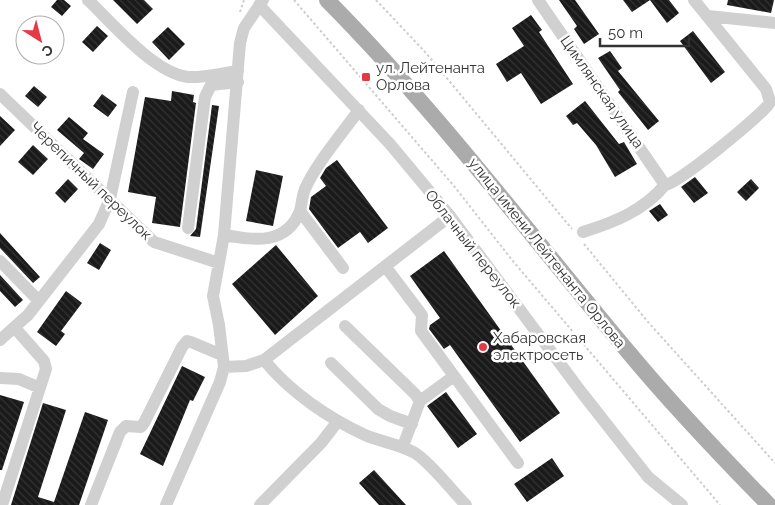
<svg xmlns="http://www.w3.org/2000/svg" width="775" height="505" viewBox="0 0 775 505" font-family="Raleway,sans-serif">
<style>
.building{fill:url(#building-back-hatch)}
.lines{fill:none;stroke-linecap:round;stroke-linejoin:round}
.path{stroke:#cdcdcd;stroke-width:2;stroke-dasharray:2.5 2.5;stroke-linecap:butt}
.minor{stroke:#d0d0d0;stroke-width:12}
.major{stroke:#ababab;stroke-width:16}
.poi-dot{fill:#e63946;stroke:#fff;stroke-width:2}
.labels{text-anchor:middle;stroke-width:5;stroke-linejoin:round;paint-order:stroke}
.poi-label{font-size:15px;fill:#333;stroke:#fff;text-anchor:start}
.street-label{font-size:15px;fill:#333;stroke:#fff}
</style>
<defs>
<pattern id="building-back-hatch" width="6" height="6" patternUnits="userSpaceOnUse" patternTransform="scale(1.25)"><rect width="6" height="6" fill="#1a1a1a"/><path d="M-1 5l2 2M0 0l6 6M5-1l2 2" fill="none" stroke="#333"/></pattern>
</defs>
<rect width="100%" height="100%" fill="#fff"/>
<path class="building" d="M57 0H64L71 6 62 16 51 7Z
M113 0H144L153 9 137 24Z
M559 0H575L599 34 584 44 574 29 577 26Z
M623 0H669L679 13 667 23 650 0 632 12Z
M728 0H774L771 13 727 5Z
M531 15 542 30 539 32 573 84 541 104 521 73 507 82 496 64 524 46 512 28Z
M97 26 108 36 93 52 82 42Z
M168 27 185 44 169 60 152 42Z
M693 31 725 72 711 83 680 41Z
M610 51 622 68 618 71 659 121 648 130 618 92 620 90 598 58Z
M34 86 47 97 38 107 25 96Z
M172 91 194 95 193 102 196 103 180 227 152 223 156 197 128 192 145 97 171 101Z
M102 94 117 105 108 117 93 106Z
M585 101 619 144 624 142 637 164 615 177 596 145 577 123 573 125 566 116Z
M212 105 219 106 200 237 190 236 196 229Z
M0 116 15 130 0 146Z
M69 117 88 133 83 139 104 154 93 169 79 159 84 153 57 130Z
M33 145 48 159 33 175 18 162Z
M337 160 388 228 368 243 360 232 338 248 309 209 311 197 326 186 320 178 326 168Z
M256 170 283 176 273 226 246 221Z
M695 177 708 193 694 203 681 187Z
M68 179 78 189 65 203 55 193Z
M751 179 759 188 746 201 737 192Z
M660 204 668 215 658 222 649 211Z
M0 233 40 277 33 283 0 248Z
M100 243 111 250 99 270 87 263Z
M276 245 318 296 275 335 232 284Z
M444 251 560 413 520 442 450 345 444 349 429 329 430 325 440 318 410 276Z
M0 275 23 300 15 307 0 291Z
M66 291 82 303 61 331 65 334 56 346 37 332Z
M182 366 205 377 193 401 190 400 163 466 140 454Z
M446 392 477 434 458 448 427 406Z
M0 395 24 402 2 470H0Z
M43 403 66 410 38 497 54 502 85 412 108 420 79 505H11Z
M552 458 564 476 527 502 514 484Z
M374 470 406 505H379L359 483Z"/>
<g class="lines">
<path class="path" d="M294 0 454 186 512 260 720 505
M376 0 426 53 572 229
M240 12 244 0
M584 244 648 322 775 463"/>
<path class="minor" d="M88 0C112 23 154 73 188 77 204 78 222 73 238 71
M538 0 665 185
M259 5 390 144 450 216 582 393 648 477 682 505
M708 16 775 23
M0 94 154 242 219 263
M665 185C675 186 765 113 770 102L766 89 694 0
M300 211 343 268
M188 228 205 97 211 85 238 82
M583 232C615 222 643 211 665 185
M224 235C254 240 286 246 300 211 302 204 302 196 305 189 315 165 344 131 359 110
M0 261 39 301
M385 266 422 315 421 331 518 463
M345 326 415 394 420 401 403 446
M0 340 28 315 99 224 110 199 133 92
M264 360C290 392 328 418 365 435 381 442 399 444 415 453 432 464 451 490 466 505
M331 363 378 409 390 416 412 424
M224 367 246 366 264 360 450 216
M0 378 19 379 40 388
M420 401 454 376
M2 505 46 369 44 361 15 328
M91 505 120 432 126 426 141 427 144 423 182 347 187 341 191 342 222 355
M166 505 220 382 224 367 219 325 213 296 224 235 240 43 244 28 263 0
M260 505 321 443 338 421"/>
<path class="major" d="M327 0C437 111 530 235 630 354 674 407 721 456 769 505"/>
</g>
<g class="poi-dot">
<rect x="361" y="72" width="10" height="10" rx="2.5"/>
<circle cx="483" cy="347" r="5"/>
</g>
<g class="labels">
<g class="poi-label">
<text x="376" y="73">ул. Лейтенанта<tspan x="376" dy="17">Орлова</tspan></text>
<text x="493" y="343">Хабаровская<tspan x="493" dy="17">электросеть</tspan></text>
</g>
<g class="street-label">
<text transform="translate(602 92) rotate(55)" y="5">Цимлянская улица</text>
<text transform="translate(91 181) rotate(44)" y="5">Черепичный переулок</text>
<text transform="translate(473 249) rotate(52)" y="5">Облачный переулок</text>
<text transform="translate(547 253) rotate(51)" y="5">улица имени Лейтенанта Орлова</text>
</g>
</g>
<g transform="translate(40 40) rotate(144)"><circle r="24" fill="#ffffff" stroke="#adadad"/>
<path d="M0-4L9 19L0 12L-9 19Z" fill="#e63946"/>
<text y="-8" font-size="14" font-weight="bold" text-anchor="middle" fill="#333333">С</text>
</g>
<path d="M600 38v8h89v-8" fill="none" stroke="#333333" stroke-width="2.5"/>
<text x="608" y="38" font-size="15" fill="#333333" stroke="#ffffff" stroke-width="4" paint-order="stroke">50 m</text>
</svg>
